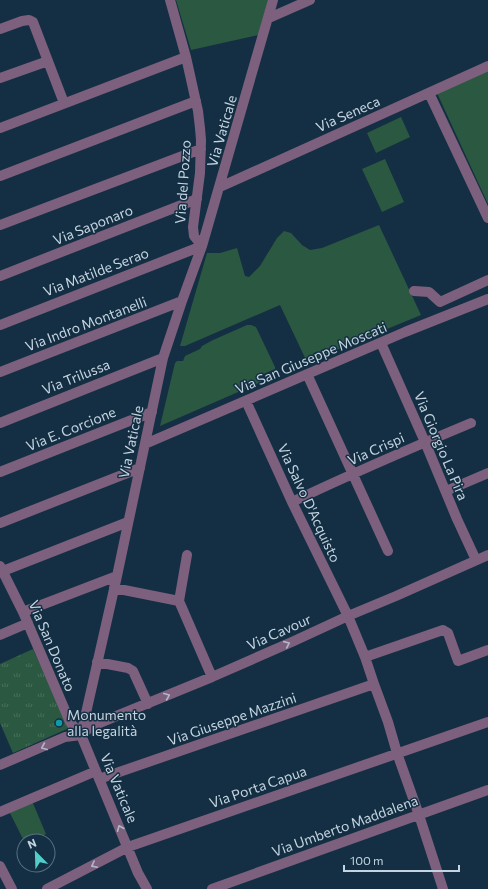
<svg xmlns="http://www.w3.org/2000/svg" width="488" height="889" viewBox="0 0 488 889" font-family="Commissioner,sans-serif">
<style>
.green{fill:#2b5840}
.park{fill:url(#park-tufts)}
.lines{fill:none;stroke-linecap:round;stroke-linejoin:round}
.minor{stroke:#7d607e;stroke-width:10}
.oneway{stroke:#b2b7c8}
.culture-dot{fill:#0f9aa8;stroke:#142f43;stroke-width:1.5}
.labels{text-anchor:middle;stroke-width:3;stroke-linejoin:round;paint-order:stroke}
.street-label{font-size:14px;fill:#c4d4e0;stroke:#142f43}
.poi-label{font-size:14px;fill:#c4d4e0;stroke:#142f43;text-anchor:start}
</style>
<defs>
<pattern id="park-tufts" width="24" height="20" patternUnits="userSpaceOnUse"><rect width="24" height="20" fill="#2b5840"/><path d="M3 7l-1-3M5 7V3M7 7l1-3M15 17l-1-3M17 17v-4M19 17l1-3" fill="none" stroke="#486f5b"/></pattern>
</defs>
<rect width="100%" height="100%" fill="#142f43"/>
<path class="green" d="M176 0H268L258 35 191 50Z
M488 70V204L437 93Z
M401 117 410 137 376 153 367 133Z
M385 159 404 202 382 212 362 169Z
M379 225 421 315 307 362 280 305 185 346H180L207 253H220L237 248 245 276 249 277 260 266 277 238 284 231 291 233 302 245 310 250 322 248Z
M247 325H251L256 327 275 367V369L259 376 261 382 160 426 175 363 177 361H183L185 356 200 349 202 346 213 340Z
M32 801 46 834 32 841H24L9 811Z"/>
<path class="park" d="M33 649 69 728 13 753 0 723V664Z"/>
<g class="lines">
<path class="minor" d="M269 18 310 0
M0 29 22 21 29 20 33 22 64 103
M0 78 48 61
M429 93 488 218
M0 128 186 57
M0 176 196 101
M220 187 488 66
M0 225 201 149
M0 276 197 199
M414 291 429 292 440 302 488 280
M0 325 202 246 194 236 193 227 200 173 201 140 200 128 198 111 186 57 170 0
M381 343 425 442 457 519 476 560
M0 372 182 301
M307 374 388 551
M246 401 292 502 348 616 365 657 374 684 388 722 397 753 419 815 443 889
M0 423 163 358
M145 444 405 332 488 299
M0 472 152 412
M446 491 488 473
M292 502C351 474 411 448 471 423
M0 523 140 468
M187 555 179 601 212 677
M0 566 23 612 70 722 81 735
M3 571 128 522
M114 588 179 601
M23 612 117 576
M0 635 28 623
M365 657 443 630 448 633 458 661 488 650
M97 662 128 668 133 671 148 704
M0 765 65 737 81 735 92 726 212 677 294 641 348 616 396 596 488 555
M99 779 374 684
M0 812 96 771
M0 866 12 889
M47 889 128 847 488 722
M147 889 138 873 81 735 117 576 163 358 182 301 202 246 273 0
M212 889 488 790"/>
</g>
<defs><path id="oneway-chevron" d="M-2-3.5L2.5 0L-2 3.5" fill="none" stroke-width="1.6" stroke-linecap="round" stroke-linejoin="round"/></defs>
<g class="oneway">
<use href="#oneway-chevron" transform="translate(287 644) rotate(-24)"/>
<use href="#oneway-chevron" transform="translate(167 696) rotate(-23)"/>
<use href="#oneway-chevron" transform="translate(44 747) rotate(157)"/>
<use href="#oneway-chevron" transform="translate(120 828) rotate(-113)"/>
<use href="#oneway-chevron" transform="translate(94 865) rotate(153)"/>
</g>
<circle class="culture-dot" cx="59" cy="723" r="4"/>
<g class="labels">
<g class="street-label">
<text transform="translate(348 114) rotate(-24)" y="5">Via Seneca</text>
<text transform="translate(222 131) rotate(-74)" y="5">Via Vaticale</text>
<text transform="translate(183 182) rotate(-86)" y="5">Via del Pozzo</text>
<text transform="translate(93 225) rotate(-22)" y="5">Via Saponaro</text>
<text transform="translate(96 272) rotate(-21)" y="5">Via Matilde Serao</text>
<text transform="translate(86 324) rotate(-21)" y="5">Via Indro Montanelli</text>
<text transform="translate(311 358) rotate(-23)" y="5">Via San Giuseppe Moscati</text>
<text transform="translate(76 377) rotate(-22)" y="5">Via Trilussa</text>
<text transform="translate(71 429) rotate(-22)" y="5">Via E. Corcione</text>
<text transform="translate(131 442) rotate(-78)" y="5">Via Vaticale</text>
<text transform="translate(441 446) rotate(67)" y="5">Via Giorgio La Pira</text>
<text transform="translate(376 449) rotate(-24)" y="5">Via Crispi</text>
<text transform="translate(309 503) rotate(65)" y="5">Via Salvo D'Acquisto</text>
<text transform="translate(279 632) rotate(-24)" y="5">Via Cavour</text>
<text transform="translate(52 646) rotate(67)" y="5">Via San Donato</text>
<text transform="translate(232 719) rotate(-19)" y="5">Via Giuseppe Mazzini</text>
<text transform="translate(258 787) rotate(-19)" y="5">Via Porta Capua</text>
<text transform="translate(119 788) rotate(67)" y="5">Via Vaticale</text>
<text transform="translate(345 826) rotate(-20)" y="5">Via Umberto Maddalena</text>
</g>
<g class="poi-label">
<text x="67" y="720">Monumento<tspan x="67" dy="16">alla legalità</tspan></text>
</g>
</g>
<g transform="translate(36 853) rotate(337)"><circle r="19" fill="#142f43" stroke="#5a7182"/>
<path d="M0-3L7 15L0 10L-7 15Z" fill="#53cdca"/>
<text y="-6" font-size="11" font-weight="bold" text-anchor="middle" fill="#c4d4e0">N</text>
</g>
<path d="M344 865v6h115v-6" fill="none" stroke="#c4d4e0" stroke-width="2"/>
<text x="350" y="865" font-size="12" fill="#c4d4e0" stroke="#142f43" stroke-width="3" paint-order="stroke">100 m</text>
</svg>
